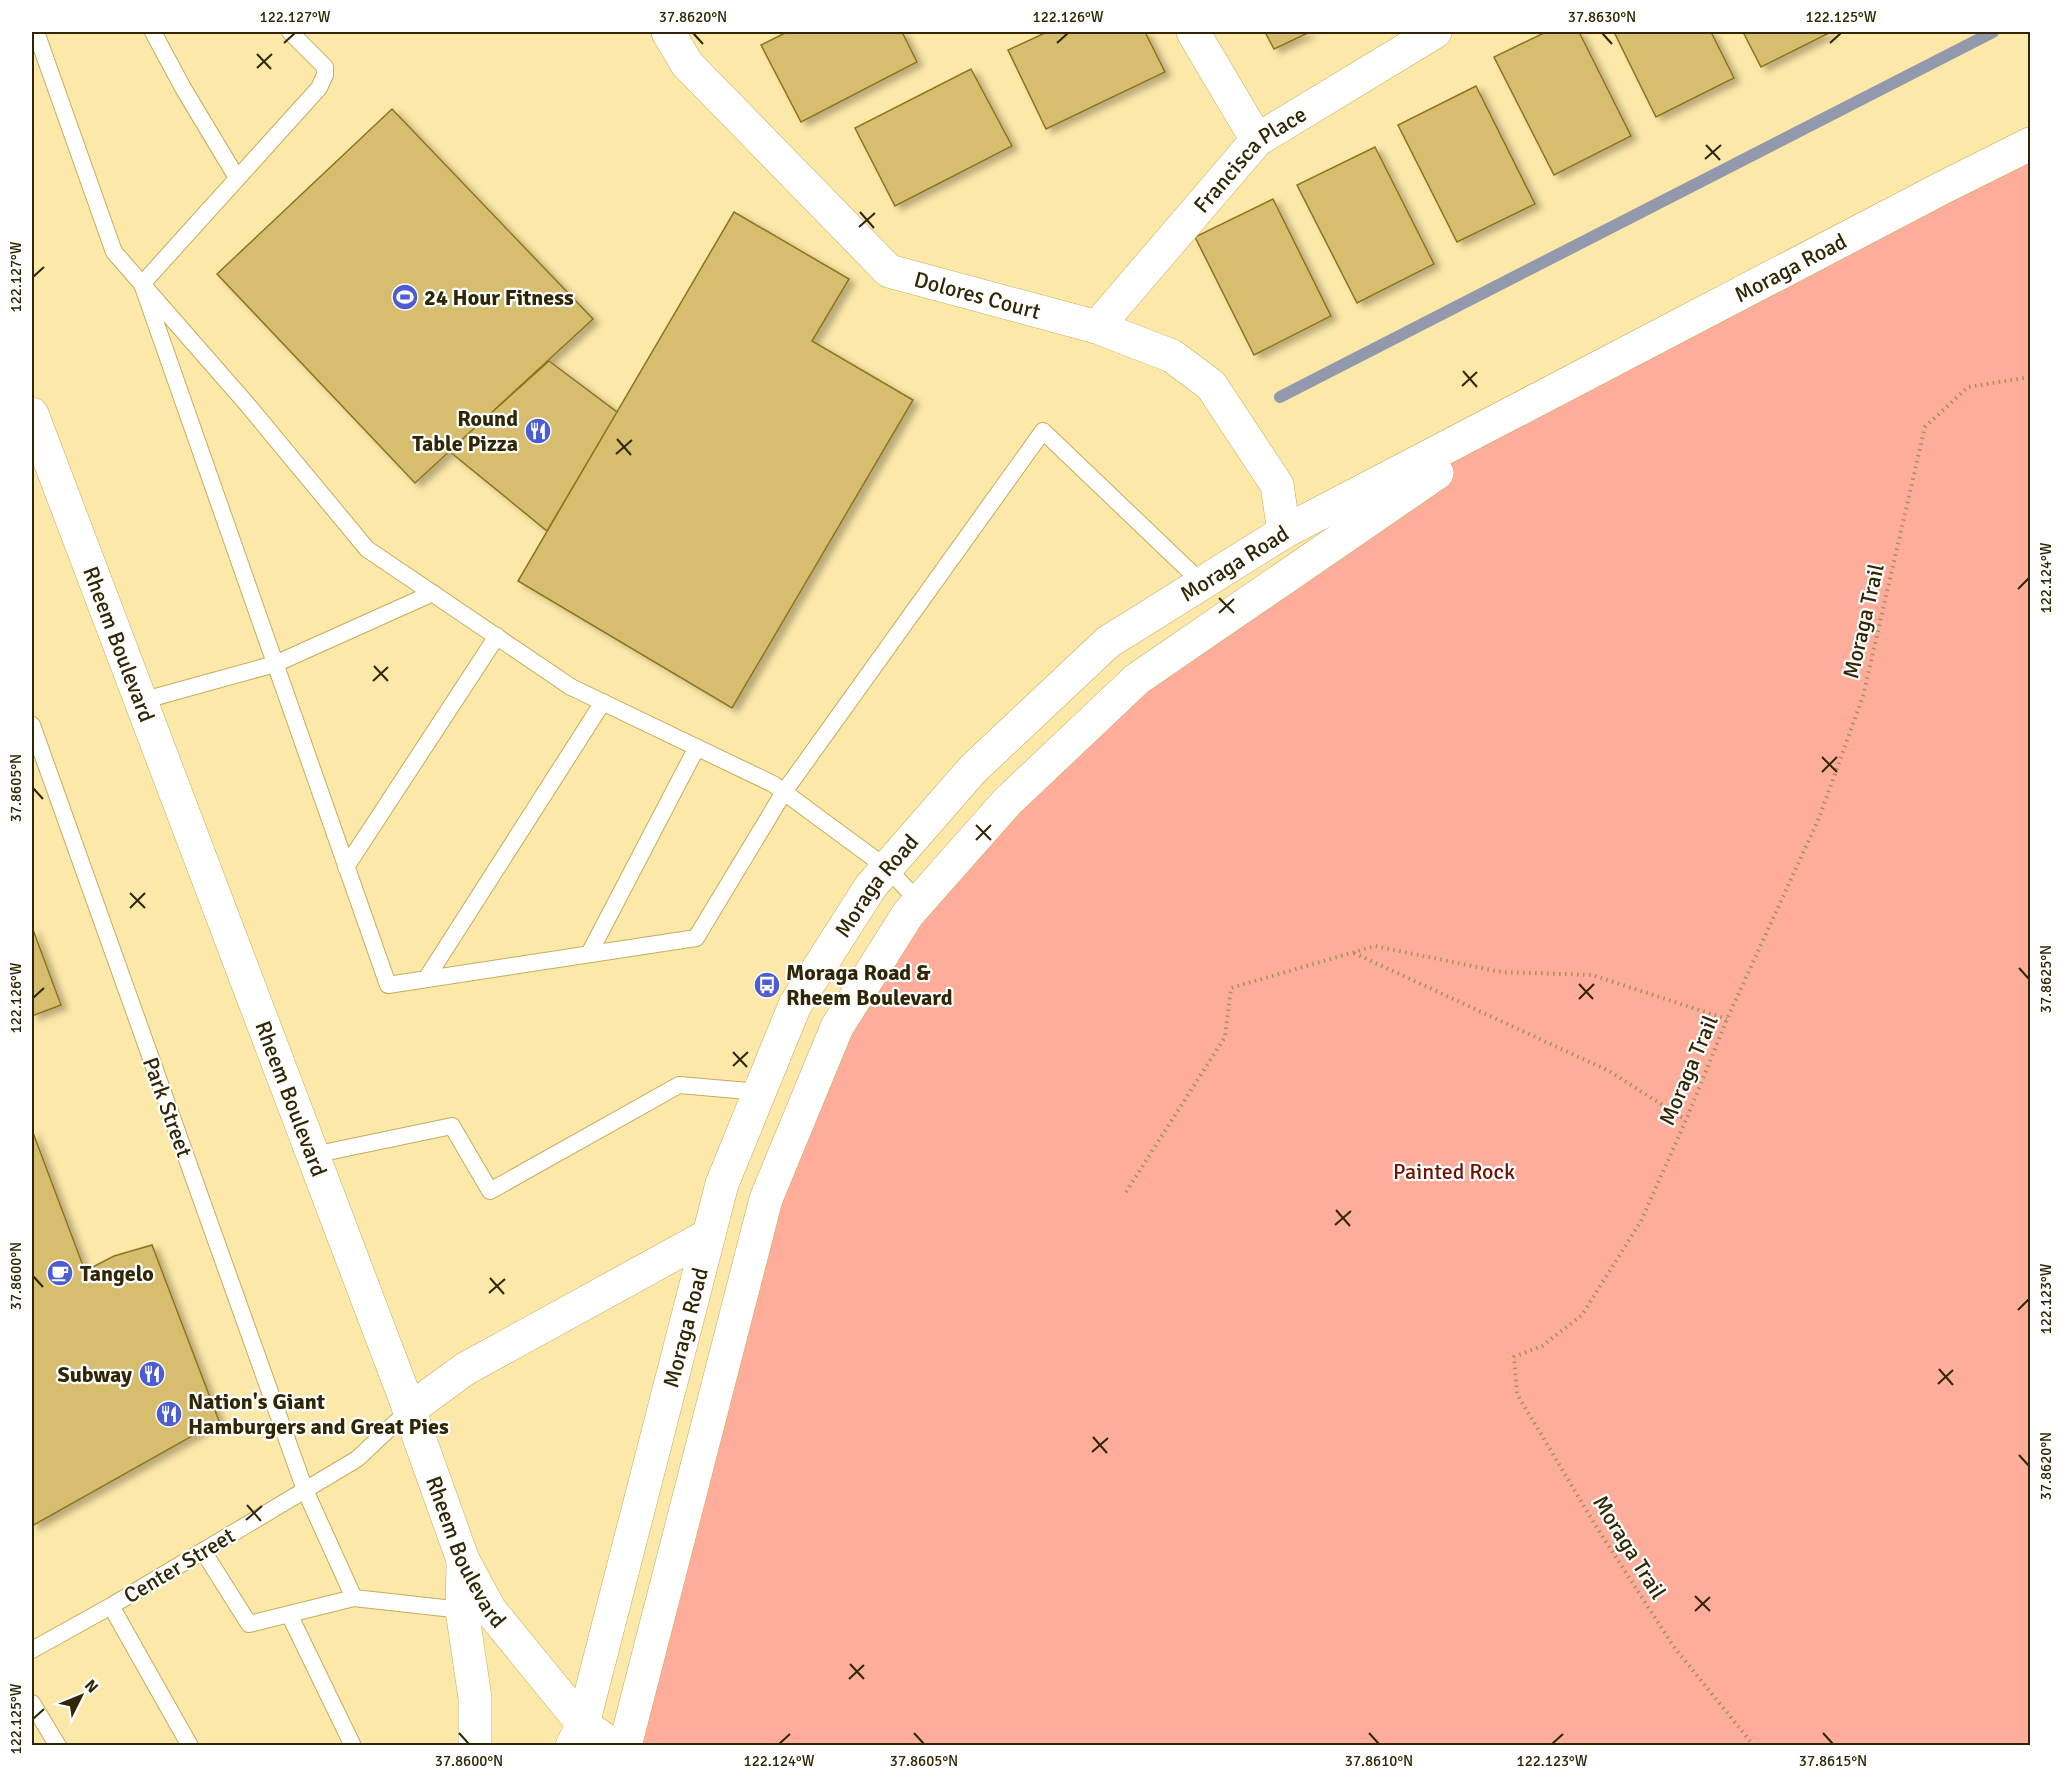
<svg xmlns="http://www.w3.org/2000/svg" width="2062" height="1777" viewBox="0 0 2062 1777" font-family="Signika,sans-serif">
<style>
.green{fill:#ffad9b}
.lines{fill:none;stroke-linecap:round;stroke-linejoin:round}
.stream{stroke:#9399ac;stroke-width:12}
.building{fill:#d7be6e;stroke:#8c741e;stroke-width:1.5;filter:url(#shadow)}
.lane-casing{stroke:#c5ad5c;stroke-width:18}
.street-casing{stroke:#c5ad5c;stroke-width:34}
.secondary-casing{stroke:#c5ad5c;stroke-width:34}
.path{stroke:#a2925f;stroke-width:4;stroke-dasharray:1.5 4.5;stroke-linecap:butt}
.lane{stroke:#fff;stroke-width:16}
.street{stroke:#fff;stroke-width:33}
.secondary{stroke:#fff;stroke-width:33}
.ticks{fill:none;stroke:#302603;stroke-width:2}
.labels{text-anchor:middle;stroke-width:4.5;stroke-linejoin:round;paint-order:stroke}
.street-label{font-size:22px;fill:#302603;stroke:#fff}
.poi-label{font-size:22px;font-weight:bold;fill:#302603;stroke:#fff;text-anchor:start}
.park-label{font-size:22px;fill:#6f0f00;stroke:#fff}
.neatline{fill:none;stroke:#302603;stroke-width:2}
.ticks-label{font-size:15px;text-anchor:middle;fill:#302603}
</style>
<defs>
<filter id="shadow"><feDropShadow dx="6" dy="4" stdDeviation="3" flood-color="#0004"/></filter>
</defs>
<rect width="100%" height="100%" fill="#fce8a8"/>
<path class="green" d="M2030 144V1745L623 1746 766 1199 919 902 1137 679 1552 394Z"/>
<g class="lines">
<path class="stream" d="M1280 397 1993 32"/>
</g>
<path class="building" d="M787 32H902L917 62 801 122 761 45Z
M1047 32H1145L1165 72 1046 129 1008 50Z
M1265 32H1310L1274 49Z
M1546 32H1579L1631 136 1554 175 1494 57Z
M1614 32H1711L1734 78 1656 117Z
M1743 32H1831L1761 67Z
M971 69 1012 146 895 206 855 128Z
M1476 86 1535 204 1457 242 1398 125Z
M392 109 593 319 415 483 217 274Z
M1375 147 1434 264 1357 303 1297 185Z
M1273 199 1331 316 1254 355 1195 237Z
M734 212 849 279 812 341 913 400 732 708 518 581Z
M549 361 617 412 547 531 449 451Z
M32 927 61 1005 32 1016Z
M32 1130 85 1271 114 1256 152 1245 219 1421 32 1526Z"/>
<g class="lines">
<defs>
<path id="lane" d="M36 32 114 252 246 403 367 549 571 687 773 784 887 868 919 902
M153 32 183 88 237 178
M290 32 325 67V75L319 88 142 284 388 985 696 938 784 792 1043 431 1202 583
M141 701 275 664 433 593
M32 725 305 1490 354 1598
M346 867 497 636
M589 954 697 747
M426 979 603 702
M313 1155 452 1126 490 1191 679 1085 760 1092
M203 1551 249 1624 354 1598 462 1610
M111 1606 190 1746
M289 1614 353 1746
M32 1650 111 1606 357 1459 409 1410
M32 1703 58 1746"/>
<g id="street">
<path id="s1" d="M668 32 687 64 889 271 1097 327 1172 356 1211 385 1277 485 1284 532"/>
<path d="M1193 32 1257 140"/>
<path id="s2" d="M1097 327 1257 140 1435 32"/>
<path d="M409 1410 465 1369 709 1235"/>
</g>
<g id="secondary">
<path id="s3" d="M32 414 405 1398 463 1560 490 1610 583 1724 613 1746"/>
<path d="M463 1562 462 1610 475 1698V1746"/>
<path id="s4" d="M572 1746 583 1724 722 1184 795 1005 871 886 973 769 1108 642 1284 532 1944 187 2030 144"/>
<path d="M625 1746 766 1199 837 1027 908 914 1007 802 1137 679 1437 473"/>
</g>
</defs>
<use href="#lane" class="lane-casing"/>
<use href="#street" class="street-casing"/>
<use href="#secondary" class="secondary-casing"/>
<path class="path" d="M1354 953 1609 1071 1686 1120
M1126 1192 1225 1037 1231 988 1375 946 1501 972 1592 975 1727 1019
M1754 1746 1674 1647 1597 1528 1517 1394 1514 1357 1542 1346 1582 1315 1641 1221 1686 1120 1727 1019 1819 818 1863 696 1925 427 1968 387 2030 377"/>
<use href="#lane" class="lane"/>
<use href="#street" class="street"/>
<use href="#secondary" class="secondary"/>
</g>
<path class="ticks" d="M693 33 703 44M1602 33 1612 44M284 43 295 33M1057 43 1068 33M1830 43 1841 33M257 54 271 69M257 68 272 54M1706 145 1720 160M1705 159 1721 145M860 212 874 228M859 227 875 213M33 277 44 267M1463 371 1477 387M1462 386 1477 372M617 439 631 455M616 454 632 440M2018 589 2029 578M1219 598 1234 613M1219 613 1234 599M374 666 388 681M373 681 388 667M1822 757 1837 772M1822 772 1837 757M33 788 43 799M976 825 991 840M976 840 991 825M130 893 145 908M130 908 145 893M2019 968 2029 979M1579 984 1593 999M33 998 44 988M1579 999 1594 984M733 1052 747 1067M733 1066 748 1052M1336 1210 1350 1226M1335 1225 1351 1211M33 1276 43 1287M490 1278 504 1294M489 1293 505 1279M2018 1310 2029 1299M1939 1369 1953 1385M1938 1384 1953 1370M1093 1437 1107 1453M1092 1452 1108 1438M2019 1455 2029 1466M247 1505 261 1521M246 1520 262 1506M1695 1596 1710 1611M1695 1611 1710 1597M850 1664 864 1679M849 1679 864 1665M33 1719 44 1709M459 1733 469 1744M914 1733 924 1744M1369 1733 1379 1744M1823 1733 1833 1744M779 1744 790 1734M1552 1744 1563 1734"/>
<defs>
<symbol id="stadium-disc" viewBox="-11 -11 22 22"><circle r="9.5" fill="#4c5cd1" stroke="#fff"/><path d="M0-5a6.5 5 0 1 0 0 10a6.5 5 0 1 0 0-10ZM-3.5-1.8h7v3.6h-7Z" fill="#fff"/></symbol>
<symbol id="restaurant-disc" viewBox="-11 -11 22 22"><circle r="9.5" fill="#4c5cd1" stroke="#fff"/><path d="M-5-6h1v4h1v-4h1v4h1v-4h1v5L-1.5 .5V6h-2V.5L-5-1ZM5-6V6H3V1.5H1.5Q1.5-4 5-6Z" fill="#fff"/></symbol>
<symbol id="bus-disc" viewBox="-11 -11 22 22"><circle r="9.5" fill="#4c5cd1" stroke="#fff"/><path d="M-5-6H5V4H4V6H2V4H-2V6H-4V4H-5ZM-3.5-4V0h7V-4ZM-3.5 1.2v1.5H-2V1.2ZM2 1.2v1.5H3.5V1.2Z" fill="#fff"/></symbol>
<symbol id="cafe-disc" viewBox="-11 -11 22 22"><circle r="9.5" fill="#4c5cd1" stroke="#fff"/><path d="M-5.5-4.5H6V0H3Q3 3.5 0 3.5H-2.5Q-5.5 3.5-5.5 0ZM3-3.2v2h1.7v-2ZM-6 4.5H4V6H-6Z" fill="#fff"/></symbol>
</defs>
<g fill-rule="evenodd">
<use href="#stadium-disc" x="390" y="282" width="30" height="30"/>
<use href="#restaurant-disc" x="523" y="416" width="30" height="30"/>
<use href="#bus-disc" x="752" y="970" width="30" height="30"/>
<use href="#cafe-disc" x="45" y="1258" width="30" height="30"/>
<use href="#restaurant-disc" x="137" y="1359" width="30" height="30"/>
<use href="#restaurant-disc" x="154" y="1399" width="30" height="30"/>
</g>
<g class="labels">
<g class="street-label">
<text dy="8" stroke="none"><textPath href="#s2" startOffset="228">Francisca Place</textPath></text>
<text dy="8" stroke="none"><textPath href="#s4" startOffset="2036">Moraga Road</textPath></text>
<text dy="8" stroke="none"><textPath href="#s1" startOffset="418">Dolores Court</textPath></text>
<text dy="8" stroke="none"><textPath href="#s4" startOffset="1406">Moraga Road</textPath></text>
<text transform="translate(1863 621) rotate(-77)" y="8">Moraga Trail</text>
<text dy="8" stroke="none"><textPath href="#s3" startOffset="246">Rheem Boulevard</textPath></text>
<text dy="8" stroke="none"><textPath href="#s4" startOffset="920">Moraga Road</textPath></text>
<text transform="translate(1688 1070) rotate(-67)" y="8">Moraga Trail</text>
<text dy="8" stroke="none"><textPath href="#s3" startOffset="732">Rheem Boulevard</textPath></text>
<text transform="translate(168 1107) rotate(70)" y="8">Park Street</text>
<text dy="8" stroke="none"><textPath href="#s4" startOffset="434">Moraga Road</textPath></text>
<text transform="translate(1630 1547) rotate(58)" y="8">Moraga Trail</text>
<text dy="8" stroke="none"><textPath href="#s3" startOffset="1218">Rheem Boulevard</textPath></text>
<text transform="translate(179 1565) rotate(-31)" y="8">Center Street</text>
</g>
<g class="poi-label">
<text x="424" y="305">24 Hour Fitness</text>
<text x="518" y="426" text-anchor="end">Round<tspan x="518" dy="25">Table Pizza</tspan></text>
<text x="786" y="980">Moraga Road &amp;<tspan x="786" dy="25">Rheem Boulevard</tspan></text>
<text x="80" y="1281">Tangelo</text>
<text x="132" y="1382" text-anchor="end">Subway</text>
<text x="188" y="1409">Nation's Giant<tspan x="188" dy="25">Hamburgers and Great Pies</tspan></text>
</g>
<g class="park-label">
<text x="1454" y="1179">Painted Rock</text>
</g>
</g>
<rect width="2062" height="1777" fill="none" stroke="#ffffff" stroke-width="66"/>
<g transform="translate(81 1696) rotate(47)" stroke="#ffffff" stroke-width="4.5" paint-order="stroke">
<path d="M0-4.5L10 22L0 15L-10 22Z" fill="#302603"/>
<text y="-9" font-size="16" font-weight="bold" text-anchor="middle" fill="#302603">N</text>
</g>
<rect x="33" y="33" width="1996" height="1711" class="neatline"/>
<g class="ticks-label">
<text x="295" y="22">122.127°W</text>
<text x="693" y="22">37.8620°N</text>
<text x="1068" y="22">122.126°W</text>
<text x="1602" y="22">37.8630°N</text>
<text x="1841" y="22">122.125°W</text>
<text transform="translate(16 277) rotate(-90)" y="5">122.127°W</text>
<text transform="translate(2046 578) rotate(-90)" y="5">122.124°W</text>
<text transform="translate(16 788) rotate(-90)" y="5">37.8605°N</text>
<text transform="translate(2046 979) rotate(-90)" y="5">37.8625°N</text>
<text transform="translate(16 998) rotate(-90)" y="5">122.126°W</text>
<text transform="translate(16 1276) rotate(-90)" y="5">37.8600°N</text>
<text transform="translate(2046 1299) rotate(-90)" y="5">122.123°W</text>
<text transform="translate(2046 1466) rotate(-90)" y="5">37.8620°N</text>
<text transform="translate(16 1719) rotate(-90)" y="5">122.125°W</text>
<text x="469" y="1766">37.8600°N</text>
<text x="779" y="1766">122.124°W</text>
<text x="924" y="1766">37.8605°N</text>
<text x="1379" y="1766">37.8610°N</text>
<text x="1552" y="1766">122.123°W</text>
<text x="1833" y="1766">37.8615°N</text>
</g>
</svg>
